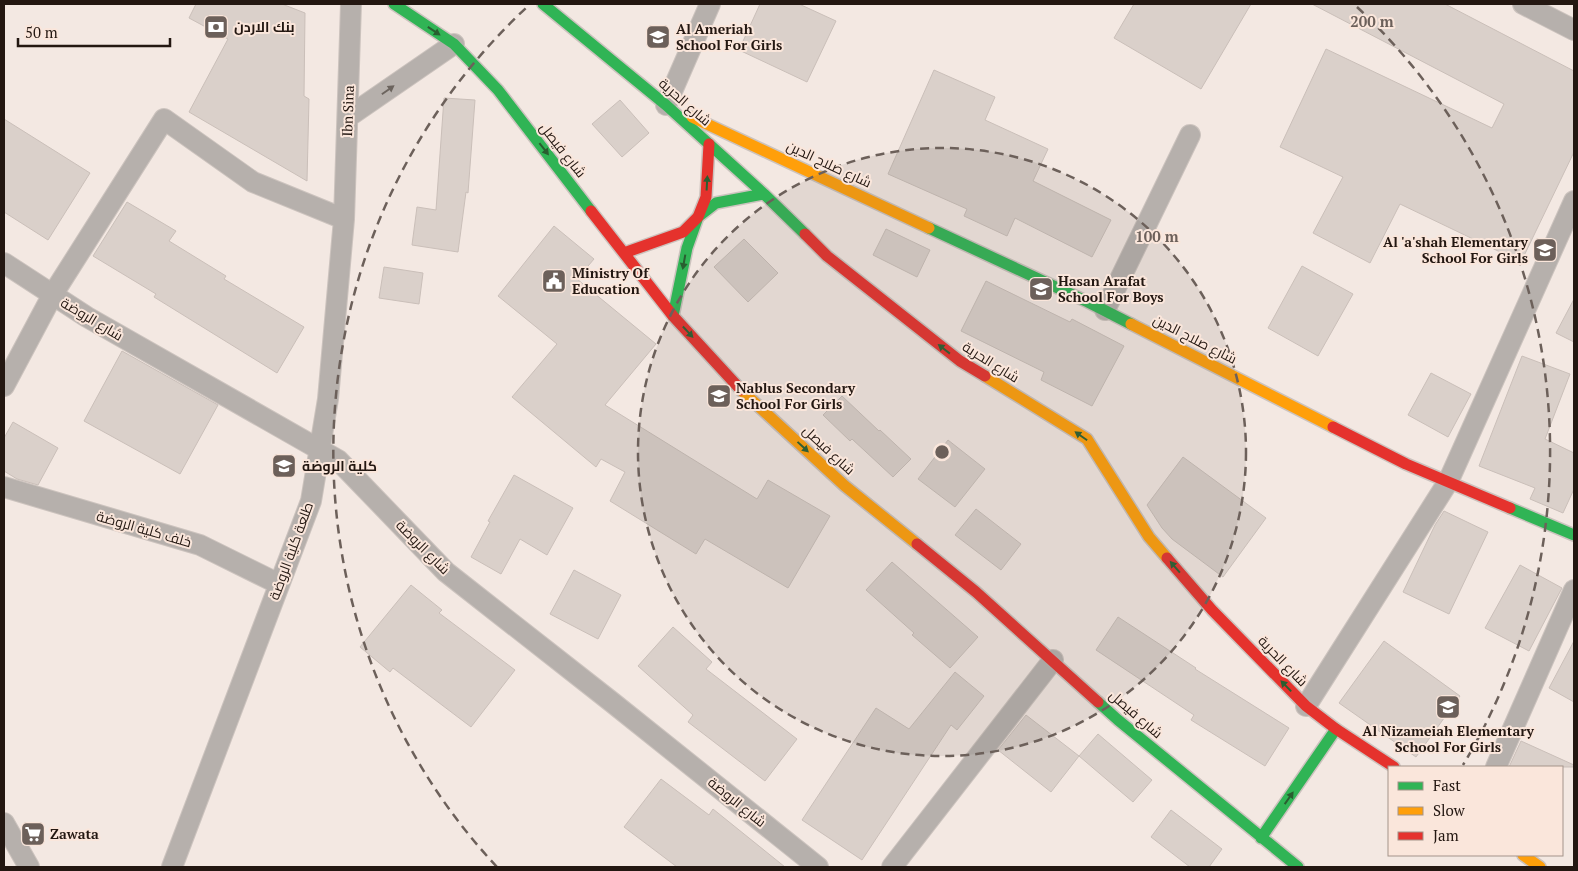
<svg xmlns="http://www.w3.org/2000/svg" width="1578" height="871" viewBox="0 0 1578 871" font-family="'PT Serif',Cairo,serif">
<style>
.building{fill:#dad0ca;stroke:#cabfb9}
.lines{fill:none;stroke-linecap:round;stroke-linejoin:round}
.street-casing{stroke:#ccc3be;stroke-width:22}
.fast-casing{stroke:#ccc3be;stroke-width:14}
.slow-casing{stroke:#ccc3be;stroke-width:14}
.jam-casing{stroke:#ccc3be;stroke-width:14}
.street{stroke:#b6b0ac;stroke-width:20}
.fast{stroke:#30b455;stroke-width:11}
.slow{stroke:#ff9f0a;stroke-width:11}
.jam{stroke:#e5322d;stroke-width:11}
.oneway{fill:#295e30}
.oneway2{fill:#6c645e}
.ring{fill:none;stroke:#6c605a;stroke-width:2.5;stroke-dasharray:9 6}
.labels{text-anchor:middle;stroke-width:4;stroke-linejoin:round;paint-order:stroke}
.poi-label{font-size:14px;font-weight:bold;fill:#231711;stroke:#fae6db;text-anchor:start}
.street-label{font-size:14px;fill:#231711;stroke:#fae6db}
.centre{fill:#6c605a;stroke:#fae6db;stroke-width:2.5}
.ring-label{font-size:15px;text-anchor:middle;font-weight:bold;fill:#6c605a;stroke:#fae6db;stroke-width:4;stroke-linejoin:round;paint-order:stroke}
</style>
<rect width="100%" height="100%" fill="#f3e8e2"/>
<path class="building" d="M196 4H282L305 13 304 96 309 99 307 181 189 112 228 39 189 18Z
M760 4H799L836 21 807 82 739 50Z
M1134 4H1251L1201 89 1114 38Z
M1312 4H1445L1574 71V152L1521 262 1400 204 1370 263 1313 233 1343 177 1280 147 1326 49 1492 128 1504 104Z
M934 70 995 97 985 120 1048 149 1033 181 1111 220 1092 257 1015 218 1007 236 964 216 967 209 888 174Z
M444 98 475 100 468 193 466 192 458 252 412 245 417 207 436 210Z
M620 100 649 133 622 157 592 124Z
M4 119 90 173 48 240 4 212Z
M127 202 176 231 169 241 226 276 224 279 304 327 277 373 154 297 156 294 93 256Z
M554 226 594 259 577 279 656 344 605 405 757 499 768 480 830 516 788 588 705 539 696 554 610 501 625 472 601 459 596 467 512 397 557 344 498 296Z
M886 229 930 250 917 277 873 255Z
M744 239 778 273 748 302 714 267Z
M1302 266 1353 294 1318 356 1268 328Z
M384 267 423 273 419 304 379 298Z
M986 281 1070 322 1072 319 1124 346 1092 406 1041 380 1044 372 961 331Z
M1574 299V342L1556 333Z
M122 351 218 405 180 474 84 421Z
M1522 356 1570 374 1545 439 1574 453V489L1563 513 1530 499 1535 488 1479 466Z
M1431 373 1471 394 1448 437 1408 415Z
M842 396 879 431 880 430 911 459 893 477 852 439 850 441 823 415Z
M13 422 58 448 38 485 17 479 4 471V438Z
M948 440 985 469 955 507 918 479Z
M1183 457 1266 518 1223 577 1172 539 1162 528 1147 505Z
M514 475 573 508 547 555 520 539 501 574 471 557 490 522 488 521Z
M976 509 1021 544 1001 570 955 535Z
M1444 511 1488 532 1449 614 1403 592 1435 525Z
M892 562 978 637 950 668 912 635 914 633 866 590Z
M1520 565 1562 588 1529 651 1485 628Z
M574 570 621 595 598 639 550 614Z
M411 585 442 610 439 613 515 670 471 727 393 668 390 672 360 647Z
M1118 617 1196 668 1195 669 1289 728 1265 766 1191 720 1194 715 1096 650Z
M673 627 712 662 706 669 797 739 765 781 688 722 693 715 638 666Z
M1384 641 1460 696 1416 757 1339 703Z
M1574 641V702L1549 688Z
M955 672 984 696 957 730 951 725 862 860 802 820 876 708 909 729Z
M1026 715 1079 756 1051 792 998 750Z
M1098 734 1152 780 1133 802 1079 756Z
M1521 741 1574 765V767H1509Z
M661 779 709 815 713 809 785 867H677L624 827Z
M1171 810 1222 849 1209 867H1190L1151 837Z"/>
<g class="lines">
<defs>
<path id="street" d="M1523 4 1574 30
M666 105 710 4
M348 117 454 44
M4 263 87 317 338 460 446 572 613 703 818 867
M1105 310 1190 135
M4 386 53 294 164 119 253 182 344 219
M4 487 200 545 279 584
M1306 706 1448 482 1574 201
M1496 767 1574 590
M4 823 29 867
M172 867 311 501 328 399 344 219 351 4
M892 867 1053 660"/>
<path id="fast" d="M394 4 454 44 498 90 591 211
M543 4 666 105 764 194 805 234
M929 228 1088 302 1131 324
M673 316 687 248 698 217 716 203 764 194
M1510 508 1574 535
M1098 702 1118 720 1298 867
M1261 838 1336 729"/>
<path id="slow" d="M692 117 929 228
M1131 324 1333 427
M985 376 1087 439 1149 537 1167 558
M741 390 845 486 917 544
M1523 855 1540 867"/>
<path id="jam" d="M591 211 673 316 741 390
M805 234 827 256 960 361 985 376
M624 253 683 232 698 217 706 197 709 144
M1333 427 1406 464 1510 508
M917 544 976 592 1098 702
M1167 558 1212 610 1306 706 1336 729 1394 767"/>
</defs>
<use href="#street" class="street-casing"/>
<use href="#fast" class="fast-casing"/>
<use href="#slow" class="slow-casing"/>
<use href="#jam" class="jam-casing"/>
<use href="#street" class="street"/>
<use href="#fast" class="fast"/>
<use href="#slow" class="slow"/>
<use href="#jam" class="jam"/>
</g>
<defs><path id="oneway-solid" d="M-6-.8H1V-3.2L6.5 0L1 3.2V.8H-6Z" transform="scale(1.25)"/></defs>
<g class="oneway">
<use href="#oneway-solid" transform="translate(434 31) rotate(34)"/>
<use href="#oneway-solid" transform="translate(544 149) rotate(52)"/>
<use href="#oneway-solid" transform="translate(707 183) rotate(-87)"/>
<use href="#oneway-solid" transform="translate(684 262) rotate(100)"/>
<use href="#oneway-solid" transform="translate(688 332) rotate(47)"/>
<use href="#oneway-solid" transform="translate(944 349) rotate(-142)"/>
<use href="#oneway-solid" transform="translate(1081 436) rotate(-145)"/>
<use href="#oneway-solid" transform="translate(803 447) rotate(43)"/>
<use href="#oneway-solid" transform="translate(1175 567) rotate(-131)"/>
<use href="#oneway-solid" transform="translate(1286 686) rotate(-134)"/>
<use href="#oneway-solid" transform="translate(1289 798) rotate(-55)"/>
</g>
<use class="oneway2" href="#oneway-solid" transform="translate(388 90) rotate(-35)"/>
<circle cx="942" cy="452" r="304" fill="#6c605a" fill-opacity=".12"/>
<g class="ring">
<circle cx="942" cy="452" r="304"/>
<path d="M497 867A608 608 0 0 1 527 7M1357 7A608 608 0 0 1 1463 765"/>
</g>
<defs>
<symbol id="bank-square" viewBox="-11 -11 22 22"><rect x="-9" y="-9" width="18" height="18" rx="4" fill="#6c605a" stroke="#fae6db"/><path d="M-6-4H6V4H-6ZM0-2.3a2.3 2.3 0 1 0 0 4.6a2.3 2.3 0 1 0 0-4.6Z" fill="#fff"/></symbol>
<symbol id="school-square" viewBox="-11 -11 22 22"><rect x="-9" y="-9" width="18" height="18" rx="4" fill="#6c605a" stroke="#fae6db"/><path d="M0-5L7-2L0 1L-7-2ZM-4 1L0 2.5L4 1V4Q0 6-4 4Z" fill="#fff"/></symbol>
<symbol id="civic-square" viewBox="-11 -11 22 22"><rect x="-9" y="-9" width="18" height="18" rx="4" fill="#6c605a" stroke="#fae6db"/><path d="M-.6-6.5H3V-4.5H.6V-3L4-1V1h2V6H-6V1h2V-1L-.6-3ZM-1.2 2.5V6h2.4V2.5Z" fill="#fff"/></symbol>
<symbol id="supermarket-square" viewBox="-11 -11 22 22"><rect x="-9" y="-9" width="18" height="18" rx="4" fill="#6c605a" stroke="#fae6db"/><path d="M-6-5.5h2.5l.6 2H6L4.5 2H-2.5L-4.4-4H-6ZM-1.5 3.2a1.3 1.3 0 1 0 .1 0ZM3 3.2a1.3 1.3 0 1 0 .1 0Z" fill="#fff"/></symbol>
</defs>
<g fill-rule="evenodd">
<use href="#bank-square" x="202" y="13" width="28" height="28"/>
<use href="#school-square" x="644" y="23" width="28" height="28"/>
<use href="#school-square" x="1531" y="236" width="28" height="28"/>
<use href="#civic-square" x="540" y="267" width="28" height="28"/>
<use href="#school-square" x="1027" y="275" width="28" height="28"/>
<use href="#school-square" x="705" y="382" width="28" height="28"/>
<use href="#school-square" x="270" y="452" width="28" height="28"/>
<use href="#school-square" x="1434" y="693" width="28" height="28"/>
<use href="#supermarket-square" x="19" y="820" width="28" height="28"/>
</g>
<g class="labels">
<g class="poi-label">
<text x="234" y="32">بنك الاردن</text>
<text x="676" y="34">Al Ameriah<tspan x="676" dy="16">School For Girls</tspan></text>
<text x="1528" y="247" text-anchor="end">Al 'a'shah Elementary<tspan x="1528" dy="16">School For Girls</tspan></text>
<text x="572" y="278">Ministry Of<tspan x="572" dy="16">Education</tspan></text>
<text x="1058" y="286">Hasan Arafat<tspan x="1058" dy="16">School For Boys</tspan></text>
<text x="736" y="393">Nablus Secondary<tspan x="736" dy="16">School For Girls</tspan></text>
<text x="302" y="471">كلية الروضة</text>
<text x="1448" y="736" text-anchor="middle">Al Nizameiah Elementary<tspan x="1448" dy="16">School For Girls</tspan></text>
<text x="50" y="839">Zawata</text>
</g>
<g class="street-label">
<text transform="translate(685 102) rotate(41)" y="5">شارع الحرية</text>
<text transform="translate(348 111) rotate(-88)" y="5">Ibn Sina</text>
<text transform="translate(563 150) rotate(52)" y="5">شارع فيصل</text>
<text transform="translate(829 164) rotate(25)" y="5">شارع صلاح الدين</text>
<text transform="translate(92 319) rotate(31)" y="5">شارع الروضة</text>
<text transform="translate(1195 339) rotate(27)" y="5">شارع صلاح الدين</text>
<text transform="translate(991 362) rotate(32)" y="5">شارع الحرية</text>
<text transform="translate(829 450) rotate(43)" y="5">شارع فيصل</text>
<text transform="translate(144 529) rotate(16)" y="5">خلف كلية الروضة</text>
<text transform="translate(423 547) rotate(45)" y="5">شارع الروضة</text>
<text transform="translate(291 551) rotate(-70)" y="5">طلعة كلية الروضة</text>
<text transform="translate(1283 661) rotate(46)" y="5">شارع الحرية</text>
<text transform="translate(1136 714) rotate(41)" y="5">شارع فيصل</text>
<text transform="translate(737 802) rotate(39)" y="5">شارع الروضة</text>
</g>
</g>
<circle cx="942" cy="452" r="8" class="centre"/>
<g class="ring-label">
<text x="1372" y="27">200 m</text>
<text x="1157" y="242">100 m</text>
</g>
<rect width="1578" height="871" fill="none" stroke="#231711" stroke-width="10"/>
<rect x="1388" y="766" width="175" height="90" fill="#fae6db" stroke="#a4938a"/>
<rect x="1398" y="782" width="25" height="8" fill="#30b455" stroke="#a4938a"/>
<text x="1433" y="791" font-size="15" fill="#231711">Fast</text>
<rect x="1398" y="807" width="25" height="8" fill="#ff9f0a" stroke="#a4938a"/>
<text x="1433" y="816" font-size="15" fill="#231711">Slow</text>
<rect x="1398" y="832" width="25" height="8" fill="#e5322d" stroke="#a4938a"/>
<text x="1433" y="841" font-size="15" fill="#231711">Jam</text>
<path d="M18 38v8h152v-8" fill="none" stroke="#231711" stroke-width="2.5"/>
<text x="25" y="38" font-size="15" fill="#231711" stroke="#fae6db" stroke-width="4" paint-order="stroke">50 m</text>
</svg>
